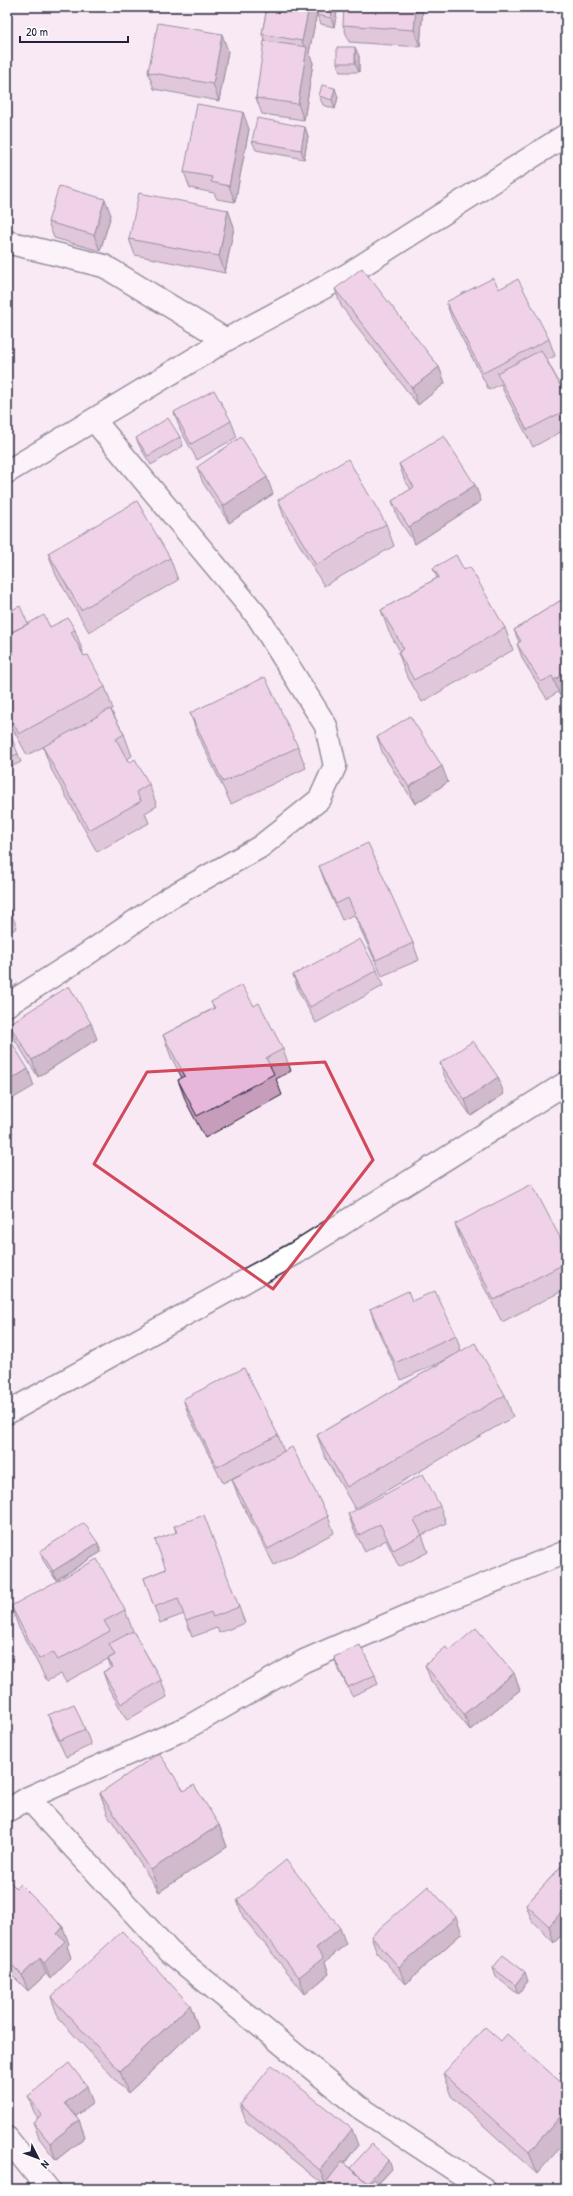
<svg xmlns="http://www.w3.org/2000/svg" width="573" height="2196" viewBox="0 0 573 2196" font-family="'Patrick Hand',sans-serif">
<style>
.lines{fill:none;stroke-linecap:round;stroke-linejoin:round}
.minor-casing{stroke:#22223b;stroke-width:25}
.minor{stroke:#fff;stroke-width:22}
.wall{fill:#c69dbb;stroke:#22223b}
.shaded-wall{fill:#a18099;stroke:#22223b}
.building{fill:#e6b7da;stroke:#22223b}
.marked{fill:none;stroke:#d1495b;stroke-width:3;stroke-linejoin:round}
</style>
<rect width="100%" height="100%" fill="#f8e9f4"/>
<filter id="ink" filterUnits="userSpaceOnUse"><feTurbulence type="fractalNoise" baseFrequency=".025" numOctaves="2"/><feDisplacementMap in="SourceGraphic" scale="8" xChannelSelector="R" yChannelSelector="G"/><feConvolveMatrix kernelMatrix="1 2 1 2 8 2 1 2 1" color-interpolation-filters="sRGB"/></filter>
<g filter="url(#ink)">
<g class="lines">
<defs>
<path id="minor" d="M7 242 104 266 226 340
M7 472 226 340 347 275 566 135
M7 1005 87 954 169 898 260 847 320 799 335 766 326 726 258 617 94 420
M7 1413 296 1253 566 1083
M28 1798 170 1952 359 2107 484 2189
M7 1811 28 1798 188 1727 304 1661 419 1611 566 1552
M7 2138 48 2189"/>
</defs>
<use href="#minor" class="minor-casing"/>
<use href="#minor" class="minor"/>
</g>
<path class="wall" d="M267 7H318L309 53 313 63 304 120 262 114 256 98 265 41 262 34Z
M338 7 334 27 321 24 317 15Z
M423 7 420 47 349 42 343 25Z
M228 51 219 101 154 89 148 72Z
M359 56V72H340L337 63Z
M319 96 338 97 335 109 323 105Z
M305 127 308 136 304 159 256 150 252 141Z
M249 129 235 202 217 199 214 193 190 188 184 172Z
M228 210 234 227 225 273 135 255 129 239Z
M111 215 100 251 54 238 48 222Z
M335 289 439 367 445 383 418 405 341 306Z
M446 302 549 339 555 356 547 360 566 396V429L533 447 503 390 501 384 489 390 452 319Z
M174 412 231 421 237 437 197 460 180 429Z
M180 437 183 446 151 465 140 447 136 438Z
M399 464 475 485 481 501 415 544 398 518 392 501 411 489 405 481Z
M197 467 273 494 229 523 203 483Z
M278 500 386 524 394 546 324 586 286 522Z
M48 553 170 558 178 580 89 632 56 575Z
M433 568 464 570 505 628 513 650 422 702 406 674 398 652 400 651 389 632 381 610 437 578Z
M566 597 560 696 558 692 547 699 523 660 517 644 519 642 514 630Z
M7 612 28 624 75 630 83 652H82L84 656 105 687 113 709 111 710 124 734 132 756 127 759 129 763 149 784 157 806 145 813 149 823 97 852 51 769 43 747 45 746 27 755 7 718Z
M190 713 298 747 306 768 231 804 198 735Z
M7 732 18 754 21 762 7 769Z
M377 737 448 782 415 804 383 754Z
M319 866 413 943 419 960 382 976 354 915 342 920 325 882Z
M7 904 11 912 17 928 7 933Z
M377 970 383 986 316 1023 299 992 293 975Z
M211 1002 254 1006 283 1049 291 1071 276 1079 282 1095 205 1138 186 1102 178 1080 182 1078 171 1057 163 1035 214 1008Z
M9 1024 97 1039 38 1077 15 1040Z
M440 1063 504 1094 471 1116 446 1080Z
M455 1224 566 1249V1289L502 1322 463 1246Z
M412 1301 456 1335 461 1351 505 1395 513 1417 355 1509 325 1457 317 1435 453 1356 401 1380 376 1326 370 1309Z
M183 1399 278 1435 284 1452 223 1483 189 1416Z
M232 1479 328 1516 334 1533 274 1565 238 1496Z
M440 1506 446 1523 422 1535 428 1552 399 1567 386 1540 365 1552 354 1530 348 1514Z
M174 1526 239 1607 245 1623 219 1633 217 1628 192 1637 184 1614 160 1623 144 1578 166 1569 176 1532Z
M40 1551 101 1552 56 1580 43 1560Z
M11 1606 125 1610 133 1631 161 1680 167 1697 127 1720 109 1689 103 1672 111 1668 108 1659 114 1656H113L66 1682 61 1674 47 1681 19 1628Z
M7 1612 10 1619 7 1620Z
M449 1651 520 1690 470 1730 431 1681 425 1665Z
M334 1657 375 1675 378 1684 352 1696 337 1666Z
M48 1715 85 1729 91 1745 66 1757 54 1731Z
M184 1791 219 1825 227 1847 159 1892 108 1815 100 1793Z
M566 1861V1930L554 1943 532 1921 526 1905Z
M7 1879 69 1944 67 1946 71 1958 50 1979 46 1974 28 1991 7 1970Z
M237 1900 346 1944 325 1962 329 1974 305 1994 243 1917Z
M462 1933 405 1984 377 1953 371 1936Z
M493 1968 528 1981 518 1994 496 1977Z
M51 1997 190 2005 198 2027 128 2093 59 2019Z
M501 2041 537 2174 451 2096 443 2074Z
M28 2096 93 2103 76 2116 79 2120 85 2137 56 2160 39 2138 33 2122 38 2118 34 2112Z
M240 2105 358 2145 344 2164 350 2168 392 2169 379 2183 324 2185 246 2122Z"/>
<path class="shaded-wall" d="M309 7H318L309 53 313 63 304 120 298 104 306 52 302 41Z
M333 7H338L334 27 331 18Z
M416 7H423L420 47 414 30Z
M222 34 228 51 219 101 213 84Z
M355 47 359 56V72L355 63Z
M335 88 338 97 335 109 332 100Z
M243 112 249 129 235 202 229 186Z
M305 127 308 136 304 159 301 150Z
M105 199 111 215 100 251 94 235Z
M228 210 234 227 225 273 219 256Z
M439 367 445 383 418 405 412 388Z
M267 477 273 494 229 523 223 506Z
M475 485 481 501 415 544 409 527Z
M566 673V693L560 696 554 680Z
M442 766 448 782 415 804 409 787Z
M91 1023 97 1039 38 1077 32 1060Z
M28 1069 34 1086 7 1102V1082Z
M498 1077 504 1094 471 1116 465 1100Z
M98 1543 101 1552 56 1580 53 1571Z
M514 1673 520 1690 470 1730 464 1714Z
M219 1825 227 1847 159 1892 151 1870Z
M566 1907V1930L554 1943 549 1926Z
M456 1917 462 1933 405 1984 399 1967Z
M63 1927 69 1944 67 1946 71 1958 50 1979 44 1963 57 1934Z
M340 1928 346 1944 325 1962 329 1974 305 1994 299 1977 316 1948Z
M40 1958 46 1974 28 1991 22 1975Z
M525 1972 528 1981 518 1994 515 1985Z
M190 2005 198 2027 128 2093 120 2071Z
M87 2086 93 2103 71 2120 65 2103Z
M566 2110V2141L537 2174 529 2152Z
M79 2120 85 2137 56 2160 50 2143Z
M352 2129 358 2145 326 2186 320 2170Z
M389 2160 392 2169 373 2189 365 2185Z"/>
<path class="building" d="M267 7H309L302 41 262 34Z
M319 7H333L331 18 317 15Z
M344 7H416L414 30 343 25Z
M158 23 222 34 213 84 148 72Z
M264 41 307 47 298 104 256 98Z
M337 47H355V63H337Z
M322 85 335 88 332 100 319 96Z
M197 104 243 112 229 186 211 182 212 177 184 172Z
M257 118 305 127 301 150 252 141Z
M59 186 105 199 94 235 48 222Z
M139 193 228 210 219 256 129 239Z
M362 268 439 367 412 388 335 289Z
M493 278 499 289 518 279 549 339 483 373 446 302Z
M541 350 566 396V410L527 430 497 373Z
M214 390 231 421 191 444 174 412Z
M168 418 180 437 148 456 136 438Z
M444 436 475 485 409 527 392 501 414 487 399 464Z
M241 437 267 477 223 506 197 467Z
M348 459 386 524 316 565 278 500Z
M137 501 170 558 81 610 48 553Z
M456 555 464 570 470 567 505 628 414 680 398 652 404 649 381 610 439 577 433 568Z
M566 597V673L554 680 552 676 541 682 517 644 521 641 514 630Z
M20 606 28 624 7 634V612Z
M44 615 50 627 68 618 75 630 71 632 84 656 88 655 105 687 19 734 7 711V635Z
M265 677 298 747 223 782 190 713Z
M110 709 124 734 116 739 129 763 135 759 149 784 136 792 141 801 89 830 43 747Z
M410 716 442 766 409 787 377 737Z
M9 731 18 754 7 758V732Z
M368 843 413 943 376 960 348 898 336 904 319 866Z
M7 904 11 912 7 914Z
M360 939 377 970 310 1007 293 975Z
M242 985 254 1006 259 1003 283 1049 266 1058 274 1074 197 1116 178 1080 185 1076 163 1035 215 1008 211 1002Z
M69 986 91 1023 32 1060 9 1024Z
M7 1035 28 1069 7 1082Z
M473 1041 498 1077 465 1100 440 1063Z
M532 1184 566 1249V1263L494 1300 455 1224Z
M408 1291 412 1301 435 1291 456 1335 395 1363 370 1309Z
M475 1343 505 1395 347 1487 317 1435Z
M244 1368 278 1435 217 1467 183 1399Z
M292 1447 328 1516 268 1549 232 1479Z
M423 1474 440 1506 414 1520 422 1535 393 1550 380 1524 359 1535 348 1514Z
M204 1515 239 1607 213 1617 211 1612 186 1621 178 1598 154 1607 144 1578 166 1569 155 1540 177 1532 174 1526Z
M84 1523 98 1543 53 1571 40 1551Z
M97 1559 125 1610 104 1621 110 1631 58 1660 53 1652 39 1659 11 1606Z
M476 1628 514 1673 464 1714 425 1665 446 1647 449 1651Z
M133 1631 161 1680 121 1704 103 1672 113 1667 108 1659 115 1655 109 1644Z
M360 1645 375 1675 348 1687 334 1657Z
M74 1704 85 1729 60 1740 48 1715Z
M159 1753 184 1791 194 1785 219 1825 151 1870 100 1793Z
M286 1860 340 1928 316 1948 323 1958 299 1977 237 1900Z
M566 1861V1907L549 1926 526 1905Z
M7 1879 16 1888 20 1884 63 1927 57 1934 65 1941 44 1963 40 1958 22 1975 7 1960Z
M428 1886 456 1917 399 1967 371 1936Z
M122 1931 190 2005 120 2071 51 1997Z
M503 1955 525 1972 515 1985 493 1968Z
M485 2027 501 2041 507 2034 566 2087V2110L529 2152 443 2074Z
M69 2063 87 2086 65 2103 79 2120 50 2143 33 2122 42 2115 28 2096Z
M272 2065 352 2129 320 2170 240 2105Z
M372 2144 389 2160 367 2183 350 2168Z
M342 2162 369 2184 374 2179 387 2189H321Z"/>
</g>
<path d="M0 0H573V2196H0ZM325 1062 373 1160 273 1289 94 1164 147 1072Z" fill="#f8e9f4" fill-opacity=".55" fill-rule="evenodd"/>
<path class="marked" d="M325 1062 373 1160 273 1289 94 1164 147 1072Z"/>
<rect width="573" height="2196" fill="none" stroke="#fff" stroke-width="24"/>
<rect x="12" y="12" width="549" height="2172" fill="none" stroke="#22223b" stroke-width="1.5" filter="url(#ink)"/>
<g transform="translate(38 2158) rotate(132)" stroke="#ffffff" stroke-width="3" paint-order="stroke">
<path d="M0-3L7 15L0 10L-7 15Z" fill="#22223b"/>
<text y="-6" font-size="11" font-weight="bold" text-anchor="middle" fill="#22223b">N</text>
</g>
<path d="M20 36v6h108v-6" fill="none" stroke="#22223b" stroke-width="2"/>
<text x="26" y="36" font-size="12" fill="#22223b" stroke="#ffffff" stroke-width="3" paint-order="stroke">20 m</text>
</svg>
